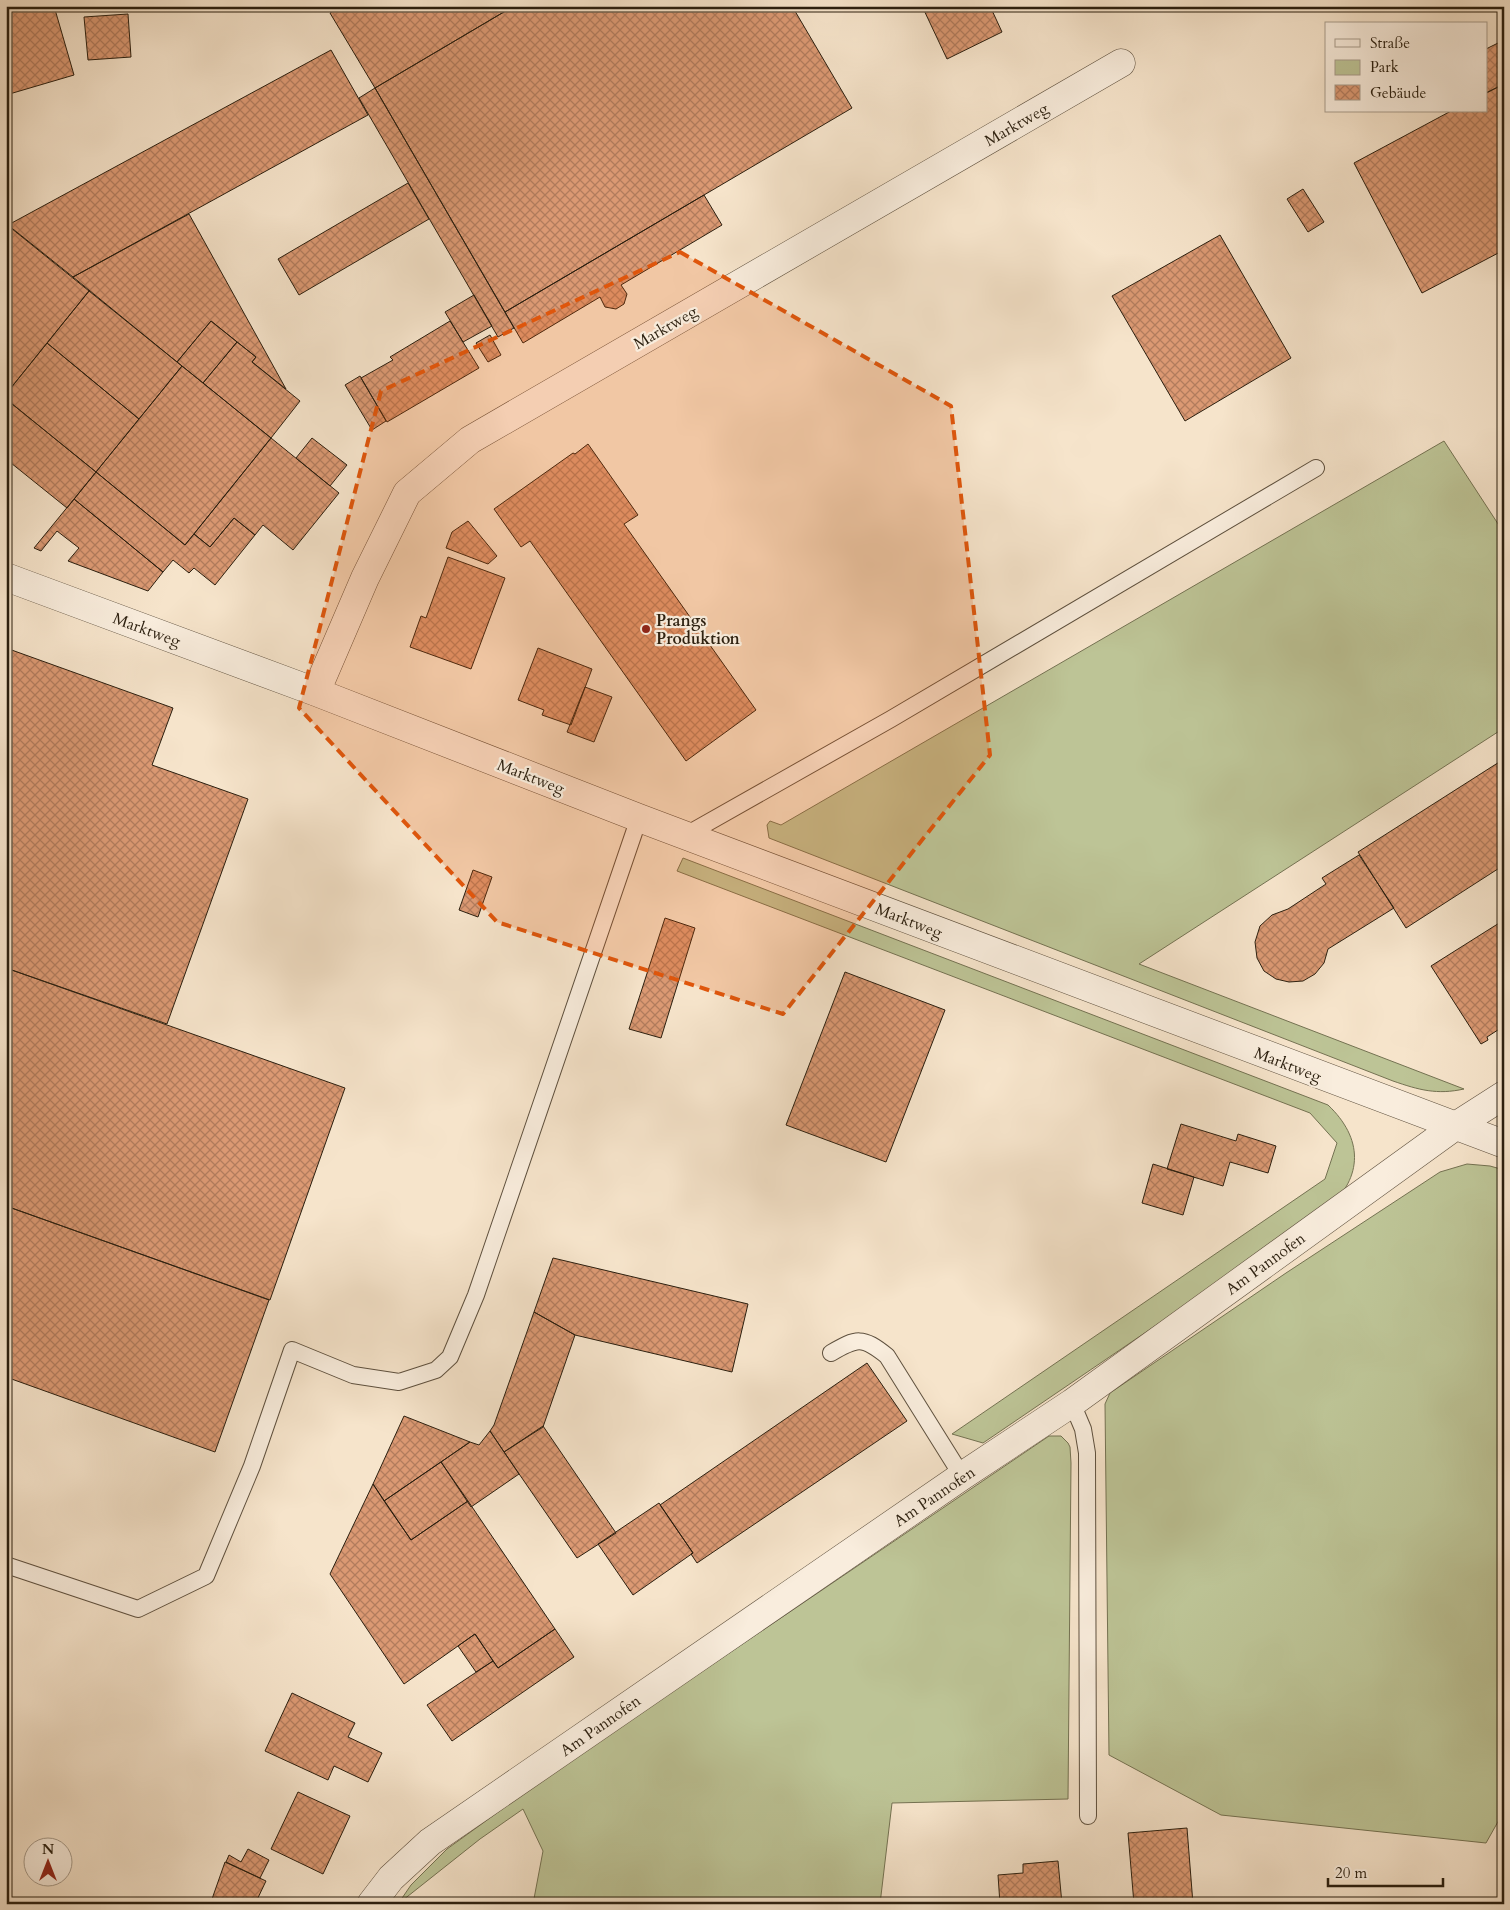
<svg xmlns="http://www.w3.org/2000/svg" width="1510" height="1910" viewBox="0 0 1510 1910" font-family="Cardo,serif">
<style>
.green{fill:#bdc496;stroke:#747252}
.building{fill:url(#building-cross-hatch);stroke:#2b1f0f}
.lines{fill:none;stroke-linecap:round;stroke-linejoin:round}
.lane-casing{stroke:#5e503e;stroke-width:18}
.street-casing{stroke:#5e503e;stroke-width:29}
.lane{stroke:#f9eddd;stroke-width:16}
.street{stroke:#f9eddd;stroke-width:28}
.marked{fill:#df560c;fill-opacity:0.2;stroke:#df560c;stroke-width:4;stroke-dasharray:10 6;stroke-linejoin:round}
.poi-dot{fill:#8f2418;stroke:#f9eddd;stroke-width:2}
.labels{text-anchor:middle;stroke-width:4.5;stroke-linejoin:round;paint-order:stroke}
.street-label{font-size:16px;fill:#2b1f0f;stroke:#f9eddd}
.poi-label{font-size:16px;font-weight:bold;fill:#2b1f0f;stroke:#f9eddd;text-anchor:start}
</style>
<defs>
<pattern id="building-cross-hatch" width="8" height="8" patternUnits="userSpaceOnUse" patternTransform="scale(1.25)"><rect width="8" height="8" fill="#db9973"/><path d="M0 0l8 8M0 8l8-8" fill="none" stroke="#b27c5d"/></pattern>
</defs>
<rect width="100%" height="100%" fill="#f6e4cb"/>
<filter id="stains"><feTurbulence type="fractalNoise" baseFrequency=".004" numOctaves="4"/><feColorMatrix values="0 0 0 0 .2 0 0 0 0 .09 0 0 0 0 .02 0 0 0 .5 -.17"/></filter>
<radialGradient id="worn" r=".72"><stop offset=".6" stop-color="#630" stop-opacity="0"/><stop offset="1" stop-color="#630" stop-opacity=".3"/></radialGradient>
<path class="green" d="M1444 441 1504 533V728L1139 964 1464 1089C1437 1095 1419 1090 1393 1081L769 838 767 825 770 821 781 825Z
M683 858 1328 1105C1363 1138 1364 1177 1327 1209L983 1443 952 1434 1325 1179 1337 1143 1310 1113 677 871Z
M1467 1164 1490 1166 1504 1170V1811L1486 1843 1221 1815 1109 1755 1105 1404 1110 1393 1286 1273 1440 1172Z
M1049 1436H1061L1068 1443 1070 1447 1071 1463 1068 1799 892 1803 880 1904H533L543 1851 523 1809 480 1839 398 1904 411 1885 447 1849 548 1776Z"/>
<path class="building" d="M6 6H54L74 75 6 95Z
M341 6H514L375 88 330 13Z
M514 6H792L852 108 505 312 375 88Z
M922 6H990L1002 32 947 59Z
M128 14 131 57 88 60 84 17Z
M1504 40V84L1486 93V49Z
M331 50 368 115 73 277 8 225Z
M1504 84V250L1422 293 1354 163 1451 111H1486V93Z
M375 88 514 328 498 337 359 98Z
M408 183 429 219 299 295 278 259Z
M1303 189 1324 222 1308 232 1287 199Z
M704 195 722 225 621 285 627 294 624 304 616 309 605 307 600 297 523 343 505 312Z
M189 214 286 389 252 362 256 357 211 321 177 362 73 277Z
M6 224 89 291 6 394Z
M1220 235 1291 358 1185 421 1112 296Z
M89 291 182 366 139 419 47 343Z
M474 295 492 326 463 342 445 312Z
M211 321 237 342 203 383 177 362Z
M450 321 479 368 387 422 361 378 393 360 390 357Z
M490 335 501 355 488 362 476 343Z
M237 342 256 357 252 362 300 401 271 438 203 383Z
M47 343 139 419 96 472 6 399V394Z
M182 366 271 438 185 545 96 472Z
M360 376 386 421 372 430 345 385Z
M6 399 96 472 67 508 6 459Z
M271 438 339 493 293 550 263 525 255 535 234 518 210 547 194 534Z
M312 438 347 465 330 486 296 458Z
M588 444 638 515 624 524 756 710 686 761 530 541 521 547 494 509 573 453 575 454Z
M96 472 185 545 194 534 210 547 234 518 255 535 215 585 194 568 189 573 173 560 163 572 74 499Z
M74 499 163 572 148 591 68 561 79 548 57 531 41 551 34 548Z
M468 521 497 556 488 564 446 548 452 532Z
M448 557 505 578 471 669 410 647 421 616 426 618Z
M6 648 173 708 152 765 248 799 167 1024 6 968Z
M538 648 592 669 571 725 542 715 544 710 518 700Z
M585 687 612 697 594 742 567 732Z
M1504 759V865L1406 928 1358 852Z
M1359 855 1394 908 1328 949 1324 963 1315 974 1303 981 1289 982 1276 979 1264 971 1257 958 1255 942 1260 926 1272 915 1288 909 1326 884 1322 878Z
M473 870 492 877 478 917 459 910Z
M665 918 695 928 661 1038 629 1029Z
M1504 920V1026L1487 1037 1488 1040 1481 1044 1431 966Z
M6 968 345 1088 270 1300 6 1206Z
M845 972 945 1010 886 1162 786 1125Z
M1181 1124 1236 1141 1238 1134 1276 1146 1268 1173 1230 1162 1223 1186 1167 1169Z
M1153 1164 1194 1177 1183 1215 1142 1203Z
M6 1206 269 1300 215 1452 6 1377Z
M553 1258 748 1304 732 1372 575 1335 534 1312Z
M534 1312 575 1335 543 1427 504 1452 490 1431 494 1425Z
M867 1363 907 1421 697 1563 691 1554 693 1553 660 1505Z
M404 1416 470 1442 384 1501 373 1484Z
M543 1426 616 1533 577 1558 504 1452Z
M490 1431 519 1474 471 1507 441 1462 470 1442 479 1445Z
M441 1462 468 1501 411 1540 384 1501Z
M373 1484 411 1540 468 1501 555 1629 498 1668 475 1634 404 1684 330 1574Z
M659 1503 693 1553 633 1595 598 1544Z
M555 1629 574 1657 452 1741 427 1705 493 1661 498 1668Z
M475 1634 493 1661 476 1672 458 1646Z
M292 1693 355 1723 348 1737 382 1753 368 1782 334 1766 328 1780 265 1751Z
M298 1792 350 1816 323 1874 271 1849Z
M1187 1828 1193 1904H1134L1128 1833Z
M248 1849 269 1860 260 1878 226 1862 229 1855 241 1862Z
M1058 1861 1062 1904H1000L998 1875 1023 1873V1864Z
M225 1862 266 1881 255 1904H221L212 1899Z"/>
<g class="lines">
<defs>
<path id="lane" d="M686 835 891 719 1316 468
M831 1353C857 1338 862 1336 887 1356L962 1476
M1072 1403 1083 1429 1087 1453 1088 1816
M6 1565 138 1609 206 1576 252 1466 292 1350 353 1375 399 1382 436 1370 450 1357 476 1295 639 818"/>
<path id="street" d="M6 577 316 692 639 818 1504 1144
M316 692 365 578 407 493 470 440 1121 63
M371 1904 391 1878 430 1842 962 1476 1072 1403 1454 1127 1504 1095"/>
</defs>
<use href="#lane" class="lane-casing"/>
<use href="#street" class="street-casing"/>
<use href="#lane" class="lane"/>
<use href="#street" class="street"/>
</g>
<path class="marked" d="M680 252 951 406 990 755 783 1014 497 922 299 708 381 391Z"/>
<circle class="poi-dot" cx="646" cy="629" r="5"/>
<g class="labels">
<g class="street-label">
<text transform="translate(1016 124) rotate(-30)" y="6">Marktweg</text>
<text transform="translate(665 327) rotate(-30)" y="6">Marktweg</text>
<text transform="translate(147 629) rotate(20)" y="6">Marktweg</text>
<text transform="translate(531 776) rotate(21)" y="6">Marktweg</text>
<text transform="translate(909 920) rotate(21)" y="6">Marktweg</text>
<text transform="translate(1288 1064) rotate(21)" y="6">Marktweg</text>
<text transform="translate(1265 1263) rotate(-36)" y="6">Am Pannofen</text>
<text transform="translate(934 1496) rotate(-34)" y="6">Am Pannofen</text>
<text transform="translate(600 1725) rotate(-35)" y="6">Am Pannofen</text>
</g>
<g class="poi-label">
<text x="656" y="626">Prangs<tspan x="656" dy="18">Produktion</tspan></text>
</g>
</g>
<rect width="1510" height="1910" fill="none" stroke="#f6e4cb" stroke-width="25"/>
<rect x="8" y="8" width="1495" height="1895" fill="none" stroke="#2b1f0f" stroke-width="2.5"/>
<rect x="12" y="12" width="1485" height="1885" fill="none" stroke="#2b1f0f"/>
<rect x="1325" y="22" width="162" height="90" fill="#f9eddd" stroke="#a79b8b"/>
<rect x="1335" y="39" width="25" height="8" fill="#f9eddd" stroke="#a79b8b"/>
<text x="1370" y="48" font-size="15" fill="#2b1f0f">Straße</text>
<rect x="1335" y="60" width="25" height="15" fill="#bdc496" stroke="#a79b8b"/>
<text x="1370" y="72" font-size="15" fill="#2b1f0f">Park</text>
<rect x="1335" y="85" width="25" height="15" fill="url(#building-cross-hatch)" stroke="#a79b8b"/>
<text x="1370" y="98" font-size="15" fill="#2b1f0f">Gebäude</text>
<g transform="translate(48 1862)"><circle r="24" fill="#f9eddd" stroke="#a79b8b"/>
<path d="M0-4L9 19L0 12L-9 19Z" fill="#8f2418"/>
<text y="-8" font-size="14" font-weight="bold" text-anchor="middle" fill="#2b1f0f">N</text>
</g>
<path d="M1328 1878v8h115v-8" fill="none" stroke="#2b1f0f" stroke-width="2.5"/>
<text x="1335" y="1878" font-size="15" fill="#2b1f0f" stroke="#f9eddd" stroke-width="4" paint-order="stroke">20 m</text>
<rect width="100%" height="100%" filter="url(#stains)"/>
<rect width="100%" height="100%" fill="url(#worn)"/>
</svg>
